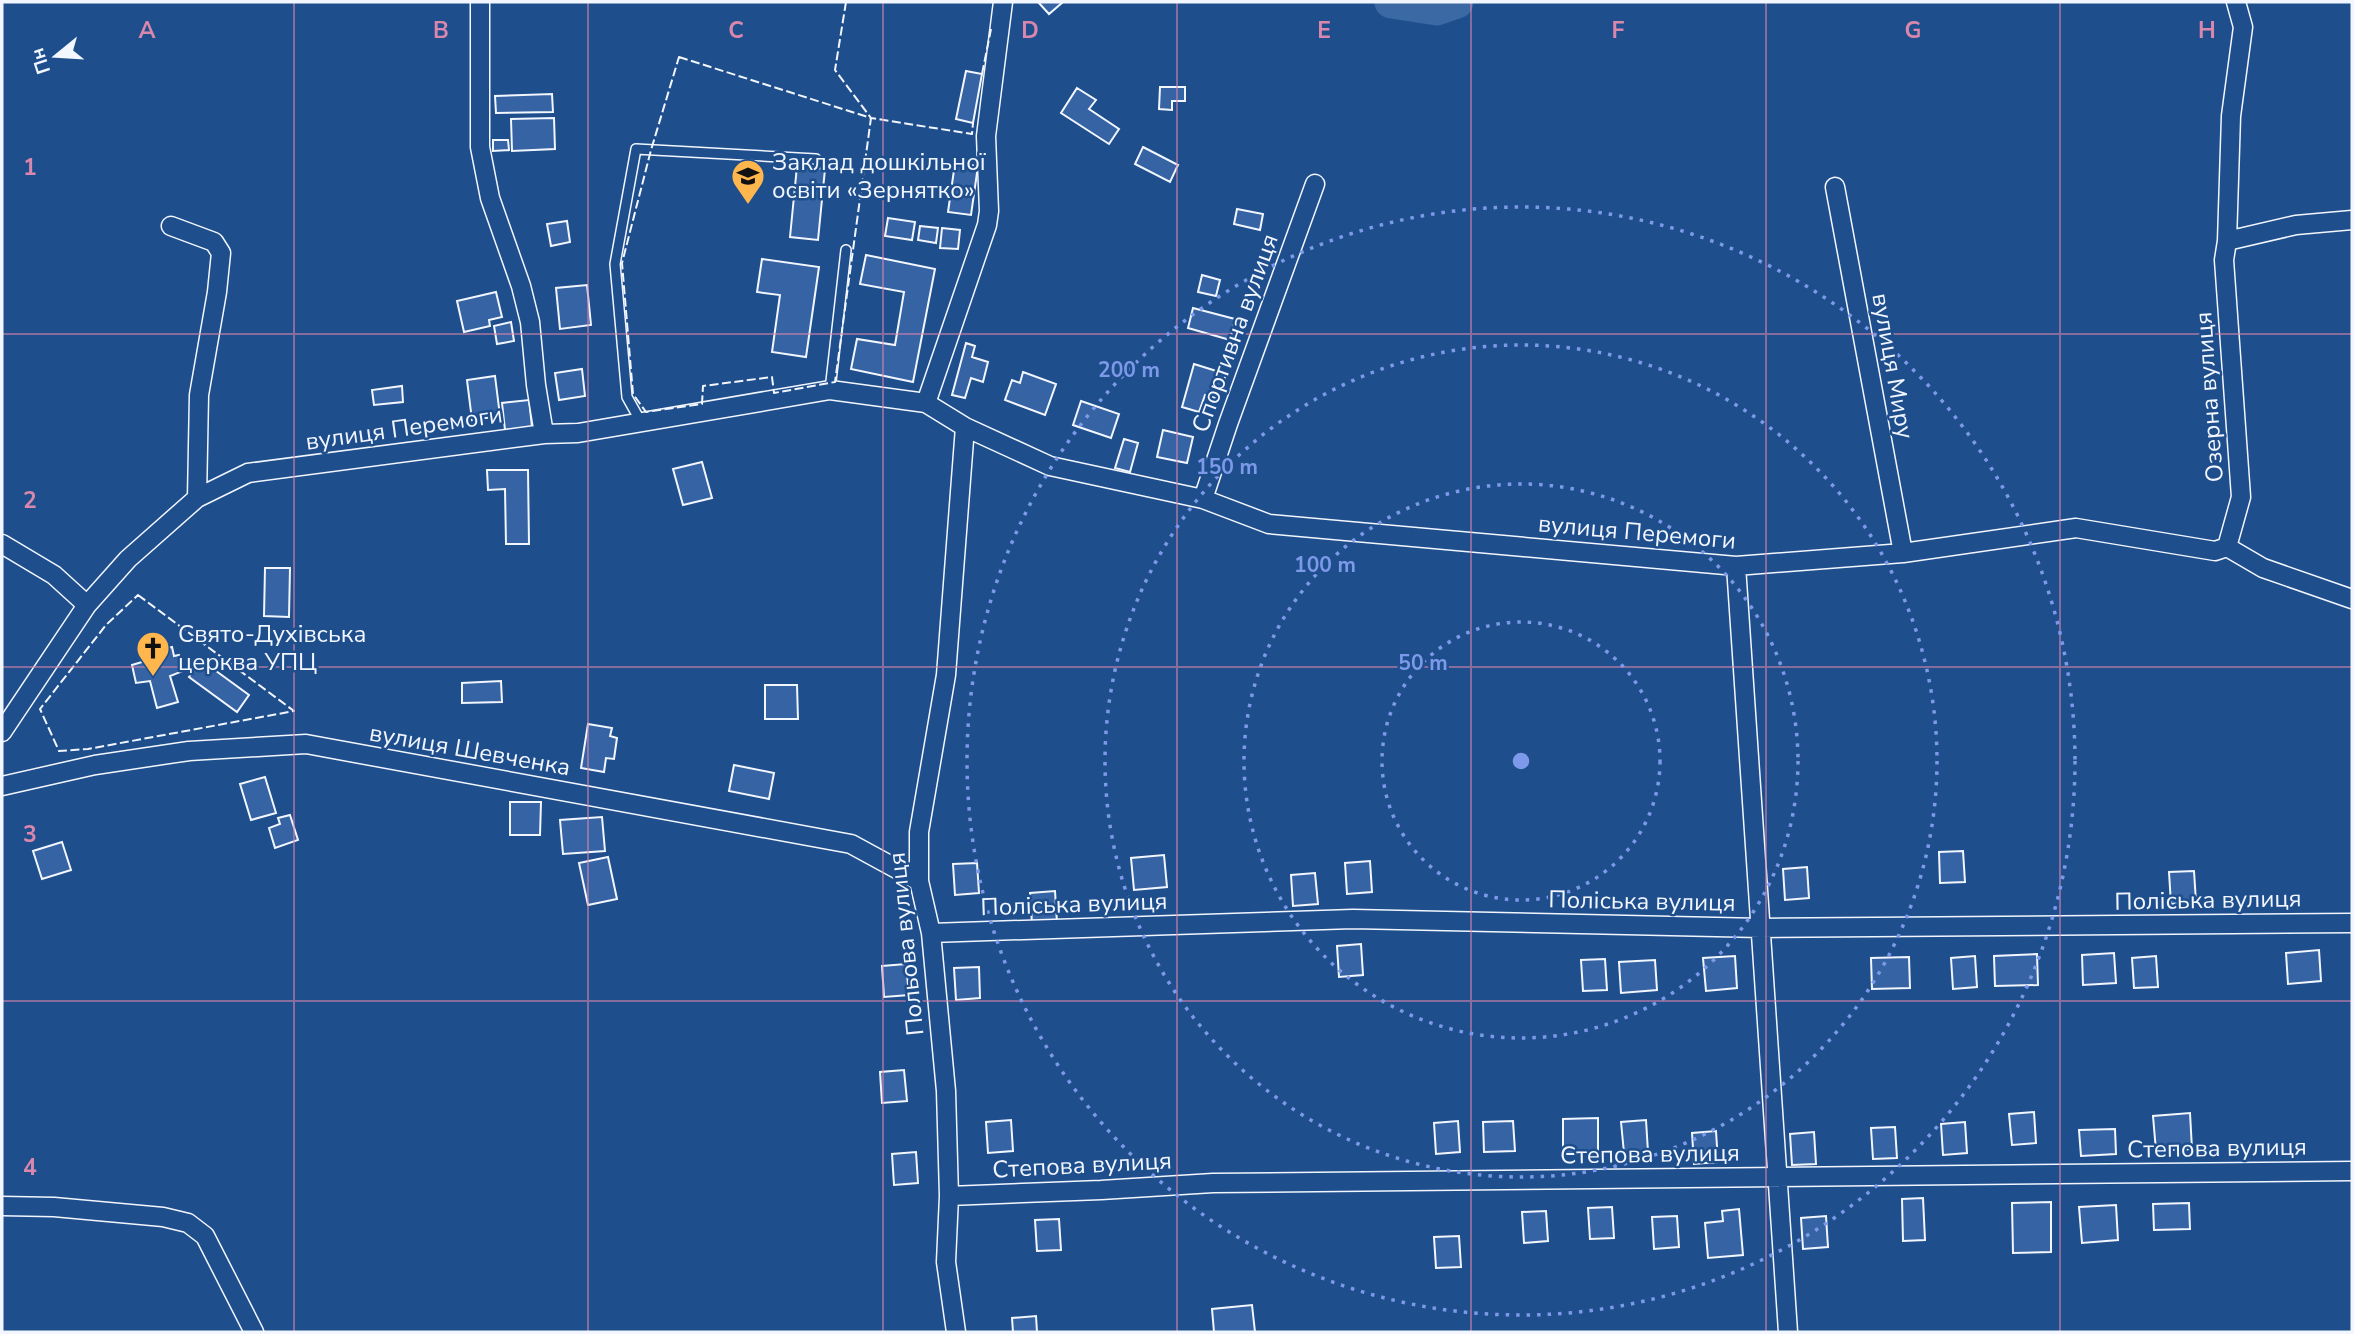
<svg xmlns="http://www.w3.org/2000/svg" width="2354" height="1334" viewBox="0 0 2354 1334" font-family="'Nunito Sans',sans-serif">
<style>
.lines{fill:none;stroke-linecap:round;stroke-linejoin:round}
.river{stroke:#3b69a3;stroke-width:33}
.building{fill:#3563a3;stroke:#f2f6ff;stroke-width:2}
.lane-casing{stroke:#f2f6ff;stroke-width:12}
.street-casing{stroke:#f2f6ff;stroke-width:21}
.lane{stroke:#1f4e8c;stroke-width:9}
.street{stroke:#1f4e8c;stroke-width:18}
.fence{stroke:#f2f6ff;stroke-width:2;stroke-dasharray:9 3.5;stroke-linecap:butt}
.grid{fill:none;stroke:#da87ad;stroke-width:2;stroke-opacity:0.55}
.ring{fill:none;stroke:#7d9aea;stroke-width:3.5;stroke-dasharray:3.5 7}
.labels{text-anchor:middle;stroke-width:5;stroke-linejoin:round;paint-order:stroke}
.poi-label{font-size:24px;fill:#f2f6ff;stroke:#1f4e8c;text-anchor:start}
.street-label{font-size:24px;fill:#f2f6ff;stroke:#1f4e8c}
.grid-label{font-size:23px;text-anchor:middle;font-weight:bold;fill:#da87ad;stroke:#1f4e8c;stroke-width:5;stroke-linejoin:round;paint-order:stroke}
.centre{fill:#7d9aea;stroke:#1f4e8c;stroke-width:3.5}
.ring-label{font-size:21px;text-anchor:middle;font-weight:bold;fill:#7d9aea;stroke:#1f4e8c;stroke-width:5;stroke-linejoin:round;paint-order:stroke}
</style>
<rect width="100%" height="100%" fill="#1f4e8c"/>
<g class="lines">
<path class="river" d="M1391 2 1437 9 1457 2"/>
</g>
<path class="building" d="M1038 2H1063L1049 14Z
M966 71 982 74 973 123 956 119Z
M1160 87H1185V101H1172V110L1159 109Z
M1077 88 1096 100 1089 109 1119 129 1109 144 1061 113Z
M552 94 553 112 496 113 495 96Z
M554 118 555 149 512 151 511 119Z
M493 140H508L509 150 493 151Z
M1143 147 1178 165 1170 182 1135 164Z
M955 163 978 166 971 215 948 212Z
M797 166 825 169 818 240 790 237Z
M1237 209 1263 214 1260 230 1234 224Z
M888 218 915 222 912 240 885 236Z
M567 221 570 242 551 246 547 224Z
M920 226 938 228 936 243 918 240Z
M942 228 960 230 958 249 940 248Z
M866 255 935 269 913 382 851 369 857 339 895 345 904 292 860 284Z
M762 259 819 267 806 357 772 352 780 295 757 292Z
M1202 275 1220 280 1216 296 1198 292Z
M587 285 591 325 560 329 556 288Z
M496 292 502 317 489 320 490 326 464 332 457 301Z
M1193 308 1235 319 1230 340 1188 328Z
M511 322 514 341 497 344 494 326Z
M966 343 975 346 972 357 988 362 983 382 971 378 965 398 952 395Z
M1194 364 1226 374 1218 399 1205 395 1199 412 1182 407Z
M582 369 585 396 559 400 555 373Z
M1023 372 1056 384 1045 415 1005 400 1012 380 1020 383Z
M495 376 500 416 472 420 467 380Z
M402 386 403 402 374 405 372 390Z
M529 400 532 427 505 430 502 403Z
M1081 401 1119 414 1111 438 1073 425Z
M1163 430 1193 437 1187 463 1157 457Z
M1124 439 1138 443 1130 472 1115 468Z
M702 462 712 498 683 505 673 469Z
M487 470H528L529 544H506L505 489 488 490Z
M265 568H290L289 617 264 616Z
M161 644 163 649 172 647 174 656 179 655 183 671 170 676 178 702 157 708 150 681 136 683 132 665 152 659 150 647Z
M201 660 249 695 237 712 189 677Z
M501 681 502 702 462 703V683Z
M765 685H797L798 719H765Z
M588 724 612 728 610 736 617 738 614 759 606 758 604 772 581 768Z
M734 765 774 773 769 799 729 791Z
M265 777 276 813 251 820 240 784Z
M510 802H541L540 835H510Z
M290 815 298 840 275 848 269 828 280 824 278 818Z
M602 817 605 851 563 854 560 820Z
M62 842 71 870 42 879 33 851Z
M1963 851 1965 882 1940 883 1939 852Z
M1164 855 1167 887 1134 890 1131 858Z
M608 857 617 899 588 905 579 863Z
M1370 861 1372 892 1347 894 1345 863Z
M977 863 979 893 955 895 953 864Z
M1807 867 1809 898 1785 900 1783 869Z
M2194 871 2196 902 2171 904 2169 872Z
M1315 873 1318 904 1293 906 1291 875Z
M1055 891 1057 922 1032 924 1030 893Z
M1361 944 1363 975 1339 977 1337 946Z
M2319 950 2321 981 2288 984 2286 953Z
M2114 953 2116 983 2083 985 2082 955Z
M2037 954 2038 985 1995 986 1994 956Z
M1735 956 1737 988 1706 991 1703 958Z
M1975 956 1977 987 1953 989 1951 958Z
M2156 956 2158 987 2134 988 2132 958Z
M1909 957 1910 988 1872 989 1871 958Z
M1605 959 1607 990 1583 991 1581 960Z
M1655 960 1657 990 1621 993 1619 962Z
M906 964 909 995 884 997 882 966Z
M979 967 980 998 956 1000 954 968Z
M904 1070 907 1101 882 1103 880 1072Z
M2034 1112 2036 1143 2012 1145 2009 1114Z
M2190 1113 2192 1149 2156 1151 2153 1116Z
M1598 1118V1154H1563V1119Z
M1011 1120 1013 1151 988 1153 986 1122Z
M1646 1120 1648 1152 1624 1153 1621 1122Z
M1458 1121 1460 1152 1436 1154 1434 1123Z
M1513 1121 1515 1151 1484 1152 1483 1122Z
M1965 1122 1967 1153 1943 1155 1941 1124Z
M1895 1127 1897 1158 1873 1159 1871 1128Z
M2115 1129 2116 1154 2081 1156 2079 1130Z
M1716 1131 1718 1162 1694 1164 1692 1133Z
M1814 1132 1816 1164 1792 1165 1790 1134Z
M916 1152 918 1183 894 1185 892 1154Z
M1923 1198 1925 1240 1903 1241 1902 1199Z
M2051 1202V1252L2013 1253 2012 1203Z
M2189 1203 2190 1229 2154 1230 2153 1204Z
M2116 1205 2118 1240 2082 1243 2079 1207Z
M1612 1207 1614 1238 1590 1239 1588 1208Z
M1739 1209 1743 1255 1708 1258 1705 1223 1723 1221 1722 1211Z
M1546 1211 1548 1241 1524 1243 1522 1212Z
M1677 1216 1679 1247 1654 1249 1652 1217Z
M1826 1216 1828 1247 1803 1249 1801 1218Z
M1059 1219 1061 1250 1037 1251 1035 1220Z
M1459 1236 1461 1267 1436 1268 1434 1237Z
M1252 1305 1255 1332H1214L1212 1309Z
M1036 1316 1037 1332H1013L1012 1318Z"/>
<g class="lines">
<defs>
<path id="lane" d="M830 390 846 250
M641 422 627 397 615 264 636 149 816 159"/>
<path id="street" d="M480 2V147L490 198 521 286 530 322 536 385 544 434
M1835 187 1903 553
M171 226 214 242 221 253 217 292 199 395 197 498
M2227 241 2296 225 2352 220
M926 403 987 225 989 211 986 136 1003 2
M1203 499 1228 424 1315 184
M2 544 54 575 87 605
M2227 547 2241 497 2224 260 2227 241 2231 116 2243 27 2236 2
M1736 566 1788 1332
M2 732 87 605 128 559 197 498 248 473 544 434 578 433 830 390 926 403 965 427 1050 466 1203 499 1269 524 1736 566 1903 553 2076 528 2215 551 2227 547 2263 568 2352 599
M2 786 95 765 189 751 306 744 851 844 919 881
M931 933 1353 919 1761 928 2352 923
M949 1196 1101 1190 1213 1183 2352 1171
M2 1206 54 1207 163 1217 188 1223 205 1236 254 1332
M956 1332 946 1262 949 1196 946 1091 931 933 919 881V832L946 675 965 427"/>
</defs>
<use href="#lane" class="lane-casing"/>
<use href="#street" class="street-casing"/>
<use href="#lane" class="lane"/>
<use href="#street" class="street"/>
<path class="fence" d="M846 2 835 70 871 118 972 134 973 123
M679 57 871 118 835 382 774 393 772 377 703 386 702 404 646 412 633 394 622 263 651 150Z
M982 74 991 29
M138 595 294 711 88 749 59 751 40 709 106 625Z"/>
</g>
<path class="grid" d="M294 2V1332M588 2V1332M883 2V1332M1177 2V1332M1471 2V1332M1766 2V1332M2060 2V1332M2 334H2352M2 667H2352M2 1001H2352"/>
<g class="ring">
<circle cx="1521" cy="761" r="139"/>
<circle cx="1521" cy="761" r="277"/>
<circle cx="1521" cy="761" r="416"/>
<circle cx="1521" cy="761" r="554"/>
</g>
<defs>
<symbol id="school-pin" viewBox="-11 -11 22 30"><path d="M0 17L-7.5 6A9.5 9.5 0 1 1 7.5 6Z" fill="#ffb74d" stroke="#1f4e8c"/><path d="M0-5L7-2L0 1L-7-2ZM-4 1L0 2.5L4 1V4Q0 6-4 4Z" fill="#111"/></symbol>
<symbol id="church-pin" viewBox="-11 -11 22 30"><path d="M0 17L-7.5 6A9.5 9.5 0 1 1 7.5 6Z" fill="#ffb74d" stroke="#1f4e8c"/><path d="M-1.2-6h2.4v3.5h3.3v2.4h-3.3V6h-2.4V-.1h-3.3v-2.4h3.3Z" fill="#111"/></symbol>
</defs>
<g fill-rule="evenodd">
<use href="#school-pin" x="729" y="157" width="38" height="52"/>
<use href="#church-pin" x="134" y="629" width="38" height="52"/>
</g>
<g class="labels">
<g class="poi-label">
<text x="772" y="170">Заклад дошкільної<tspan x="772" dy="28">освіти «Зернятко»</tspan></text>
<text x="178" y="642">Свято-Духівська<tspan x="178" dy="28">церква УПЦ</tspan></text>
</g>
<g class="street-label">
<text transform="translate(1235 333) rotate(-70)" y="8">Спортивна вулиця</text>
<text transform="translate(1893 366) rotate(80)" y="8">вулиця Миру</text>
<text transform="translate(2209 397) rotate(-94)" y="8">Озерна вулиця</text>
<text transform="translate(404 428) rotate(-8)" y="8">вулиця Перемоги</text>
<text transform="translate(1637 532) rotate(5)" y="8">вулиця Перемоги</text>
<text transform="translate(470 750) rotate(10)" y="8">вулиця Шевченка</text>
<text transform="translate(2208 900) rotate(-1)" y="8">Поліська вулиця</text>
<text transform="translate(1642 901) rotate(1)" y="8">Поліська вулиця</text>
<text transform="translate(1074 904) rotate(-2)" y="8">Поліська вулиця</text>
<text transform="translate(906 944) rotate(-96)" y="8">Польова вулиця</text>
<text transform="translate(2217 1148) rotate(-1)" y="8">Степова вулиця</text>
<text transform="translate(1650 1154) rotate(-1)" y="8">Степова вулиця</text>
<text transform="translate(1082 1165) rotate(-3)" y="8">Степова вулиця</text>
</g>
</g>
<g class="grid-label">
<text x="147" y="38">A</text>
<text x="441" y="38">B</text>
<text x="736" y="38">C</text>
<text x="1030" y="38">D</text>
<text x="1324" y="38">E</text>
<text x="1618" y="38">F</text>
<text x="1913" y="38">G</text>
<text x="2207" y="38">H</text>
<text x="30" y="175">1</text>
<text x="30" y="508">2</text>
<text x="30" y="842">3</text>
<text x="30" y="1175">4</text>
</g>
<circle cx="1521" cy="761" r="10" class="centre"/>
<g class="ring-label">
<text x="1129" y="377">200 m</text>
<text x="1227" y="474">150 m</text>
<text x="1325" y="572">100 m</text>
<text x="1423" y="670">50 m</text>
</g>
<rect width="2354" height="1334" fill="none" stroke="#f2f6ff" stroke-width="7"/>
<g transform="translate(56 56) rotate(252)" stroke="#1f4e8c" stroke-width="5" paint-order="stroke">
<path d="M0-5L12 26L0 18L-12 26Z" fill="#f2f6ff"/>
<text y="-10" font-size="19" font-weight="bold" text-anchor="middle" fill="#f2f6ff">Пн</text>
</g>
</svg>
